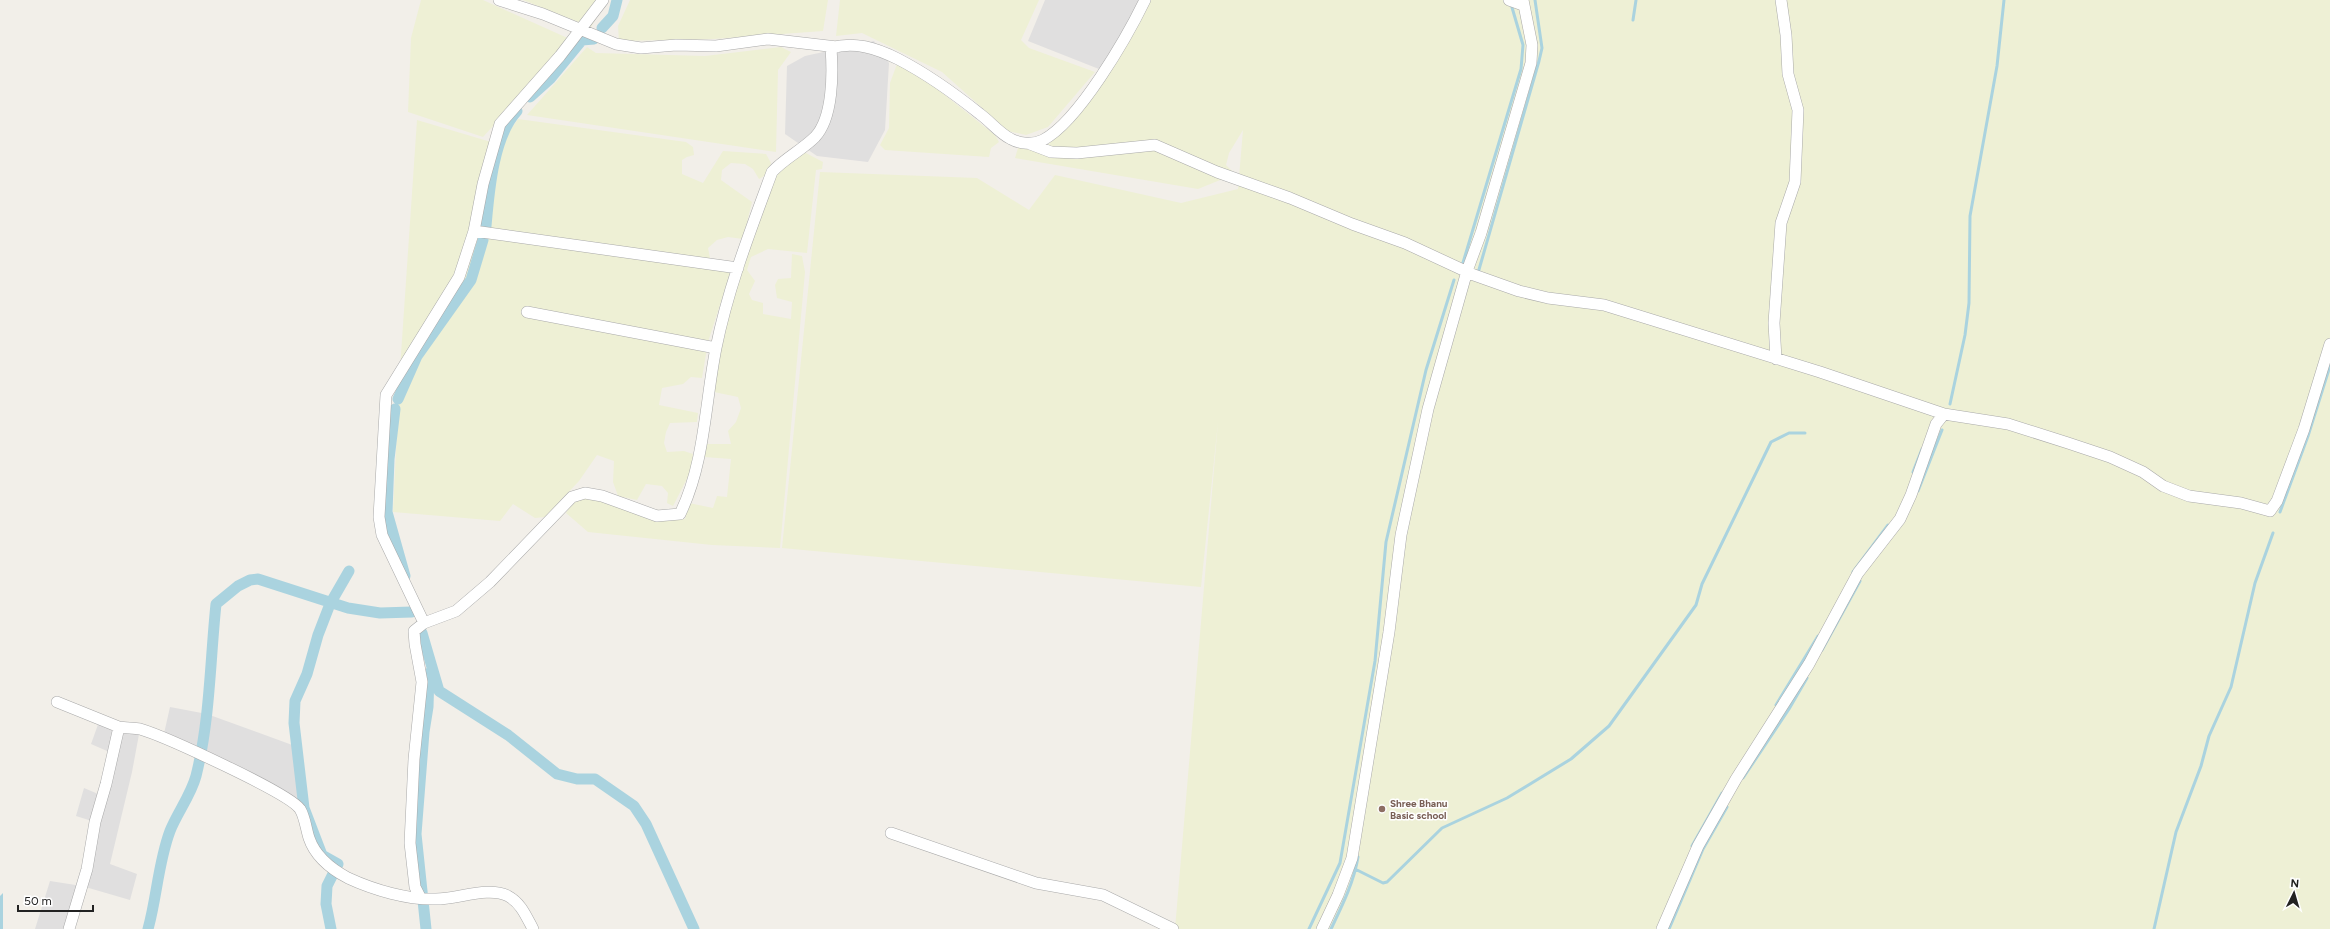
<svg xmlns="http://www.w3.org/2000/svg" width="2330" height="929" viewBox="0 0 2330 929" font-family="Figtree,sans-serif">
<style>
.residential{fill:#e0dfdf}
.farmland{fill:#eef0d5}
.water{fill:#aad3df}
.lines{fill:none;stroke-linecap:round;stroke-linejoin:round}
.stream{stroke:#aad3df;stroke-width:3}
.canal{stroke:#aad3df;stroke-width:11}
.minor-casing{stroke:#a9a9a9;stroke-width:12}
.minor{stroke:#fff;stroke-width:11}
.education-dot{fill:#8d6e63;stroke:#fff;stroke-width:1.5}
.labels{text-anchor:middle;stroke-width:3;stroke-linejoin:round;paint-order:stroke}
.education-label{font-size:10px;font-weight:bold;fill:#785e54;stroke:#fff;text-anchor:start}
</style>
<rect width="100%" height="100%" fill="#f2efe9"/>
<path class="residential" d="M1045 0H1145L1104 71 1028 41Z
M874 41 889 63 885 130 868 162 817 156 785 134 787 66 805 56Z
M170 707 207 714 295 746 304 801 300 809 163 738Z
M100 719 140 729 132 772 110 864 137 874 130 900 82 886 69 929H35L50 881 82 886 95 822 76 816 84 788 103 796 114 754 91 744Z"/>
<path class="farmland" d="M421 0H483L572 40 483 137 408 112 411 38Z
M523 0H607L591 27Z
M630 0H828L823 31 713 39 619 41 618 26Z
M840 0H1039L1021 40 1029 48 1095 72 1048 127 1026 135 1008 131 942 72 862 33 836 36Z
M1145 0H2330V929H1175L1218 422 1201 587 782 548 820 172 977 178 1029 210 1055 175 1181 203 1238 189 1243 130 1229 153 1226 165 1235 174 1198 189 1015 158 1018 148 1048 145 1073 118Z
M587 47 596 53 705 56 781 47 791 52 778 70 776 152 527 115Z
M897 64 936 88 995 135 999 142 991 148 989 157 885 150 880 145 889 128 890 83Z
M518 119 686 142 693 147 694 155 687 157 682 160V174L703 183 723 151 766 154 771 163 767 174 759 179 753 169 745 164 731 163 722 170 721 180 752 202 743 239 728 237 717 240 708 248 711 263 731 271 708 342 702 378 691 377 683 384 662 388 659 405 698 413 697 422 670 423 666 432 664 443 667 452 684 451 693 454 691 471 673 506 667 503 668 493 662 486 646 484 637 500 618 496 613 482 614 461 597 455 579 481 545 517 535 518 513 504 500 521 393 512 400 369 417 120 491 142 504 139Z
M804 152 823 162 822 169 816 170 807 253 768 249 751 257 747 270 755 281 749 294 752 300 763 303V314L791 319 792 302 777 298 775 285 778 279 791 278 792 254 802 256 805 272 780 548 712 545 588 532 566 513 574 500 589 498 665 520 685 519 689 503 713 508 717 496 727 497 731 459 704 457 705 444H731L728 431 736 422 741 408 738 397 714 392 724 329 772 176Z"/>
<path class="water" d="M3 893V929H0V896Z"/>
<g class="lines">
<path class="stream" d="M1633 20 1636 0
M1462 266 1521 69 1523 45 1511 4
M1478 273 1539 61 1542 48 1535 0
M1950 404 1965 335 1969 303 1970 216 1997 66 2004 0
M1913 472 1922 449
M1918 491 1942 430
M2280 512 2308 436 2330 366
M1853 572 1888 525
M1822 650 1860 581
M1776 705 1818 636
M1743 778 1789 709 1807 678
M1692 846 1722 793
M1355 869 1383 883 1387 882 1442 828 1507 798 1571 759 1609 726 1696 605 1702 584 1771 442 1789 433H1805
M1309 929 1340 863 1375 661 1386 542 1426 370 1454 280
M1331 929C1342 906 1354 882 1358 857
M1669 929 1703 849 1727 807
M2154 929 2176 832 2201 766 2209 736 2231 687 2255 583 2273 533"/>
<path class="canal" d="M602 28 613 16 617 0
M530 97 550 79 582 40 594 39
M486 226C489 192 493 137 517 111
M398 399 417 356 471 280 483 240
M395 409 389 459 387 512 405 576
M422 633 439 691 508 735 557 774 577 779H595L634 806 646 824 694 929
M148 929C157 897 158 863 170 831 177 813 191 795 196 776 210 720 210 662 216 604L238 586 250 580 258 579 348 608 380 613 412 612
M331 929 326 904 327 886 338 864 322 855 304 808 294 723 295 701 307 674 318 635 330 604 349 571
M426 929 416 834 424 732 428 707 429 673"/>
<defs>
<path id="minor" d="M499 0 543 14 616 44 641 48 676 45 716 46 768 39 837 47
M1509 0 1523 5
M1030 144 1051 152 1077 153 1155 145 1217 172 1290 198 1352 224 1405 243 1474 275 1519 291 1548 298 1604 305 1820 372 1944 414 2008 424 2068 443 2110 457 2143 472 2163 486 2189 496 2241 503 2270 511 2277 501 2304 429 2330 344
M474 231 738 268
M527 312 716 348
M1776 359 1774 323 1781 223 1795 182 1798 110 1788 74 1786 35 1781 0
M424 623 382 535 379 517 386 395 459 277 474 231 483 184 500 124 560 56 603 0
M57 702 119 727
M891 833 1036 883 1103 895 1173 929
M420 897 415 887 410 843 414 759 422 682 415 644 414 631 424 623 456 611 490 582 572 497 585 493 602 496 657 516 680 514C705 463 705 403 716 348 728 288 751 229 772 172 785 158 802 150 815 137 833 118 833 74 831 48 854 41 876 48 898 59 927 74 955 94 980 114 991 122 999 133 1011 139 1020 144 1033 145 1043 140 1079 121 1127 37 1145 0
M69 929 87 869 95 822 106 784 119 727C126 728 134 728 140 729 164 736 289 793 300 809 305 817 306 829 309 838 315 856 331 869 348 878 374 890 408 900 436 899 458 899 489 886 508 896 521 903 526 916 533 929
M1322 929 1338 895 1352 858 1389 632 1401 535 1428 409 1467 271 1481 233 1531 63 1532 45 1523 0
M1662 929 1698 846 1736 779 1809 664 1858 573 1900 519 1911 495 1936 424 1944 414"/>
</defs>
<use href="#minor" class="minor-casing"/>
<use href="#minor" class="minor"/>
</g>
<circle class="education-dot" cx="1382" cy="809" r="4"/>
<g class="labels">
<g class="education-label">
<text x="1390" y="807">Shree Bhanu<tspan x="1390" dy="12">Basic school</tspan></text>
</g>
</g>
<g transform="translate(2294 893) rotate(5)" stroke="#ffffff" stroke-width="3" paint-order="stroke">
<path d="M0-3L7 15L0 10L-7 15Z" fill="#222222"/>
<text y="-6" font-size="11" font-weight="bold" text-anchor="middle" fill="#222222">N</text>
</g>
<path d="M18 905v6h75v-6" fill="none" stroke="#222222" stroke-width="2"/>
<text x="24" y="905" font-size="12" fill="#222222" stroke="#ffffff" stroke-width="3" paint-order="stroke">50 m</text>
</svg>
